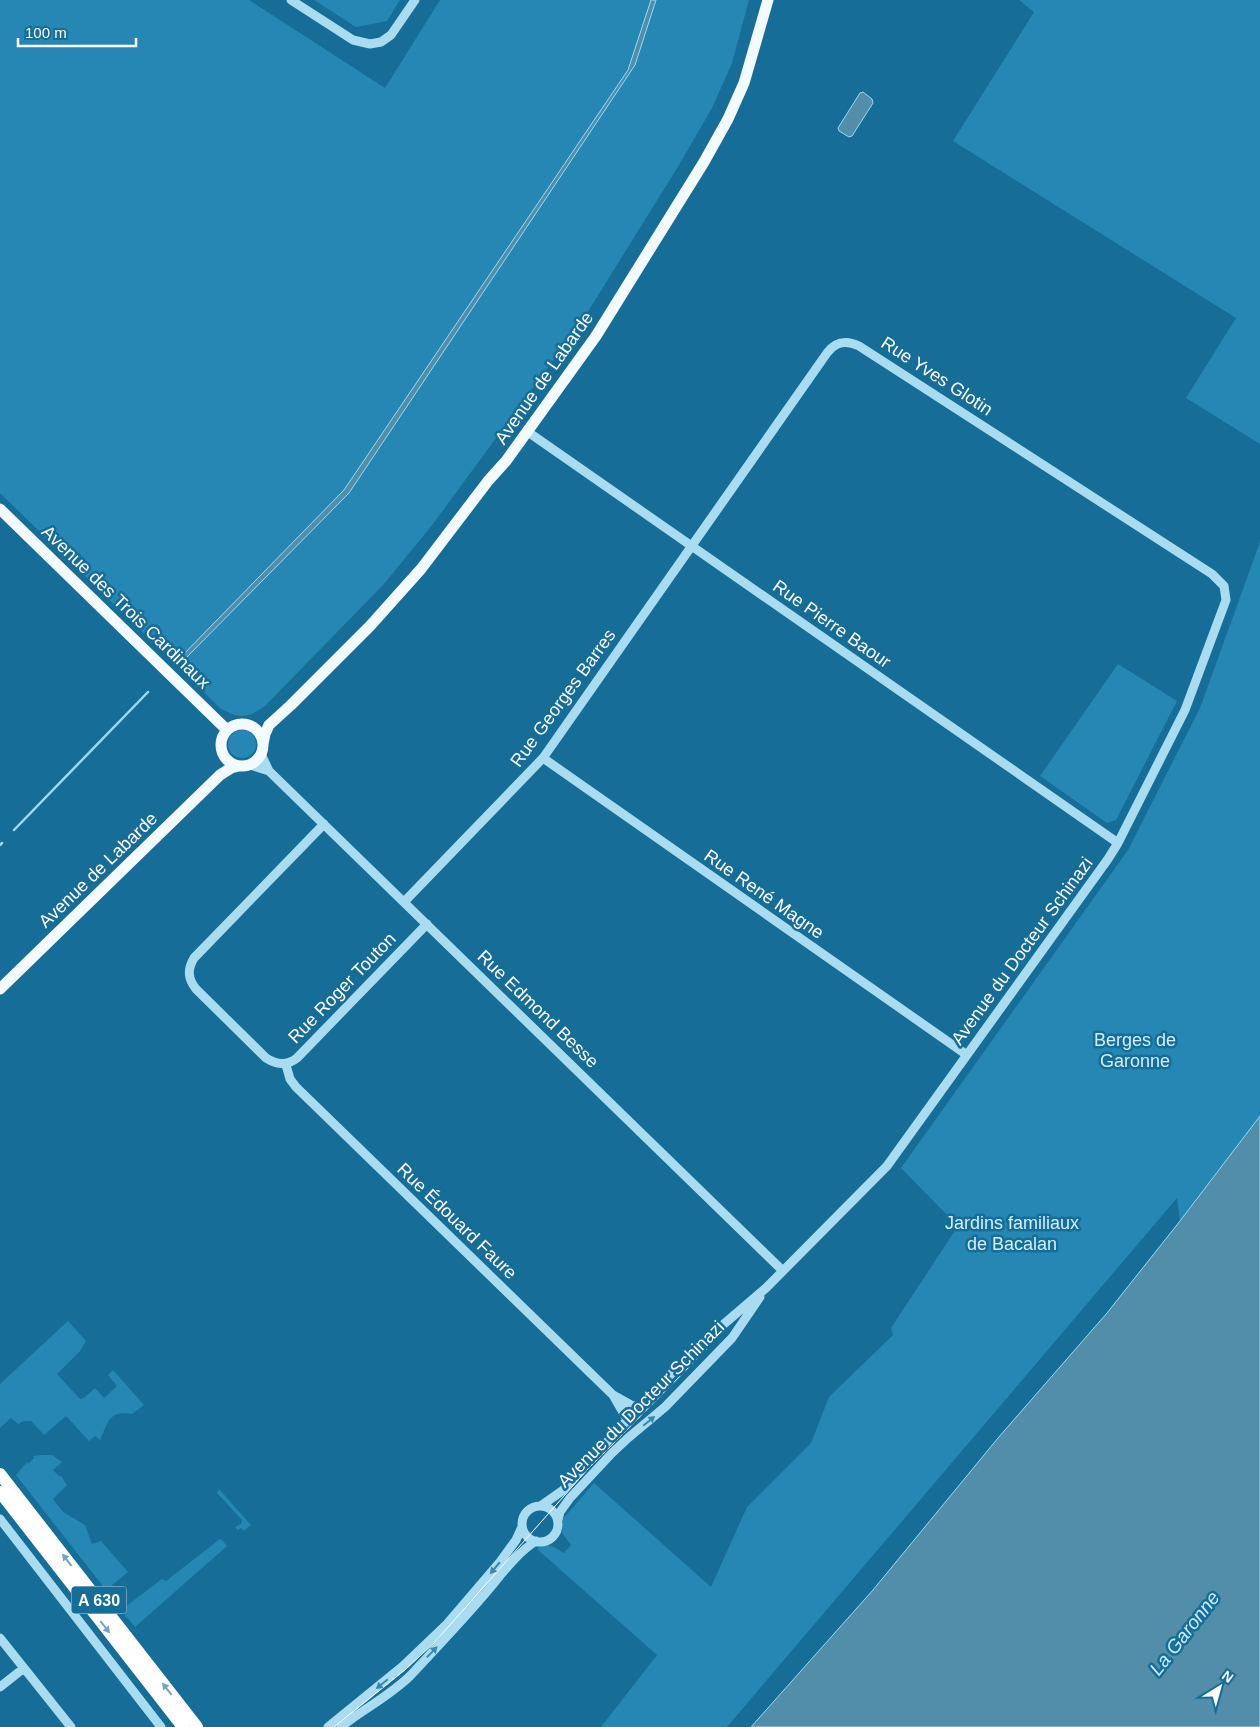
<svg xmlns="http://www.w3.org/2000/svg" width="1260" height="1727" viewBox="0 0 1260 1727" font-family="Arial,sans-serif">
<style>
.green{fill:#2687b4}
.water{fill:#528da9;stroke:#9bd9f4}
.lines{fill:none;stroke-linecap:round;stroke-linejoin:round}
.stream{stroke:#9bd9f4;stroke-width:2.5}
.minor{stroke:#a9dbf1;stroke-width:9}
.major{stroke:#f3fbff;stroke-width:11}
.highway{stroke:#fff;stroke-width:12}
.tram{stroke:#fff;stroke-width:1}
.oneway{fill:#3b88ae}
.oneway2{fill:#73a7c1}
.labels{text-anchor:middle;stroke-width:5;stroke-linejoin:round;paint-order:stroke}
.shield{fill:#166d97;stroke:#b9d3e0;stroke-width:1}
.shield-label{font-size:16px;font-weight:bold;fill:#fff}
.street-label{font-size:18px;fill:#fff;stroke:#166d97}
.park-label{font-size:18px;fill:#d0eefc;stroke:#166d97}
.water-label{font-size:19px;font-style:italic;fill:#c8ebfa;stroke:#166d97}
</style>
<rect width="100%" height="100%" fill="#166d97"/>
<path class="green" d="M0 0H249L385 88 440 0H749L732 63 712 108 679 165 584 318 433 524 384 584 264 707C245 719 240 719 220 708L0 493Z
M314 0H400L387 21 356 27Z
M1019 0H1260V444L1186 398 1236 318 953 141 1034 12Z
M1260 542V1116L1180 1221 1177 1198 727 1727H601L657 1655 537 1549C545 1540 556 1548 564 1553L571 1545 562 1533 563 1519 594 1483 711 1587 747 1507 811 1443 829 1397 893 1335 891 1328 958 1226 901 1168 1128 850 1200 708Z
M1118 664 1177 701 1116 820 1107 823 1040 776Z
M228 744a14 14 0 1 1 28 0a14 14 0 1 1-28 0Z
M68 1321 86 1341 80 1351 57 1374 80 1399 84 1398 95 1388 104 1398 117 1386 108 1375 113 1370 144 1405 132 1414C108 1410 108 1423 100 1440L95 1436 89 1441 66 1416 44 1435 31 1421H24L18 1424 11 1418 0 1428V1384Z
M43 1455H52L62 1462 53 1470 59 1476H61L67 1485 53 1499 63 1512 85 1525 92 1544 101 1541 128 1572 106 1590 16 1475 27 1462 28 1464 34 1458 33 1456Z
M219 1489 251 1525 244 1531 241 1528 238 1530 235 1527 241 1524 242 1520 217 1493Z
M220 1539 222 1540 227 1546 135 1627 121 1610 162 1579 166 1581Z"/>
<path class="water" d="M651 0H656L635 65 349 493 180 664 175 663 344 490 628 70Z
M863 92 872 99 873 103 852 136 849 137 839 131 838 128 860 93Z
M1260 1116V1727H751L873 1590 998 1438 1107 1313 1180 1221Z"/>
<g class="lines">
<path class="stream" d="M14 830 148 692
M0 845 2 843"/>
<path class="minor" d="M291 0 353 40 370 44 381 42 391 35 415 0
M528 432 1118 843
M261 754 269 771 783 1271
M543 758 967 1055
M250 765 269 771
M324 824 194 958C187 970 188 979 196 989L266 1058C277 1065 287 1066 297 1058L427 924
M404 902 543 758 827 353C836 341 846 340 859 346L1212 574 1224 586 1226 600 1185 710 1118 843 1108 859 887 1166 766 1288 704 1341 652 1393 562 1491 542 1505
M286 1065 290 1079 296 1087 613 1395 628 1421
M613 1395 631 1405 639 1407
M522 1524a18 18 0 1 1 36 0a18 18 0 1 1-36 0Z
M0 1519 161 1727
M558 1520 560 1512 570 1498 612 1453 628 1438 665 1407 732 1338 760 1297
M0 1638 71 1727
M0 1687 24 1668
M328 1727 403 1666 447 1624 500 1562 516 1540 522 1527
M341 1727C363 1709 390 1696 411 1675 435 1649 460 1623 483 1596 499 1578 515 1554 536 1541"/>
<path class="major" d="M0 509 227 730
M221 745a21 21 0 1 1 42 0a21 21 0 1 1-42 0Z
M263 744 265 734 269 725 291 705 370 626 421 569 488 481 506 461 596 336 704 162 728 119 744 83 768 0
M0 989 220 775 231 768 239 766"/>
<path class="highway" d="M0 1474 197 1727
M0 1492 183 1727"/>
<path class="tram" d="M334 1727 406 1669 434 1643 587 1470 707 1349"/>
</g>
<defs><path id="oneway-solid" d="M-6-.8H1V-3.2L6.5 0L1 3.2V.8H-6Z" transform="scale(1.25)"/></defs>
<g class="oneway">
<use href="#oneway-solid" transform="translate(649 1421) rotate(-39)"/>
<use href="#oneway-solid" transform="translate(495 1568) rotate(130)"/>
<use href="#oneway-solid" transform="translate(432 1652) rotate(-46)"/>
<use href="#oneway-solid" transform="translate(382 1684) rotate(141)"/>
</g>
<g class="oneway2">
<use href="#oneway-solid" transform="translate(67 1560) rotate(-128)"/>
<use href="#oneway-solid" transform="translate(105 1627) rotate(52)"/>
<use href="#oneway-solid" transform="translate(167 1689) rotate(-128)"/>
</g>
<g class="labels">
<rect class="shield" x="71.5" y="1586.5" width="55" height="27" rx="4"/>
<g class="shield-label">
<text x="99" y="1606">A 630</text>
</g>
<g class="street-label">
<text transform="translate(937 376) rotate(33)" y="6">Rue Yves Glotin</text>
<text transform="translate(544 378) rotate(-55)" y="6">Avenue de Labarde</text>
<text transform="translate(126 607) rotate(44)" y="6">Avenue des Trois Cardinaux</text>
<text transform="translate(832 624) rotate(35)" y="6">Rue Pierre Baour</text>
<text transform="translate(563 698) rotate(-54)" y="6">Rue Georges Barres</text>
<text transform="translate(98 870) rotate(-44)" y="6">Avenue de Labarde</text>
<text transform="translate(764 894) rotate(35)" y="6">Rue René Magne</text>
<text transform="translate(1022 951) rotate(-54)" y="6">Avenue du Docteur Schinazi</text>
<text transform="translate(342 988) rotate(-46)" y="6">Rue Roger Touton</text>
<text transform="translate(538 1009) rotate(44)" y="6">Rue Edmond Besse</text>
<text transform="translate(457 1221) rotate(44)" y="6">Rue Édouard Faure</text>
<text transform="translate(641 1404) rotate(-45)" y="6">Avenue du Docteur Schinazi</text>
</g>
<g class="park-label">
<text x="1135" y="1046">Berges de<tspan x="1135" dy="21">Garonne</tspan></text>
<text x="1012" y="1229">Jardins familiaux<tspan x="1012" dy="21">de Bacalan</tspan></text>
</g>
<g class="water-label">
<text transform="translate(1184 1633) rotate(-52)" y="7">La Garonne</text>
</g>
</g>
<g transform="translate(1220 1687) rotate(37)" stroke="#166d97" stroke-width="4" paint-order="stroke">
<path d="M0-4L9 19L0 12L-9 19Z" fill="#ffffff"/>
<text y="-8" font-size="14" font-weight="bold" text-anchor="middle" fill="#ffffff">N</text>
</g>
<path d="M18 38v8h118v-8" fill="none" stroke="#ffffff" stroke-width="2.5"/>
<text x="25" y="38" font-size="15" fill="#ffffff" stroke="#166d97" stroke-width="4" paint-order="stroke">100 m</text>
</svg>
